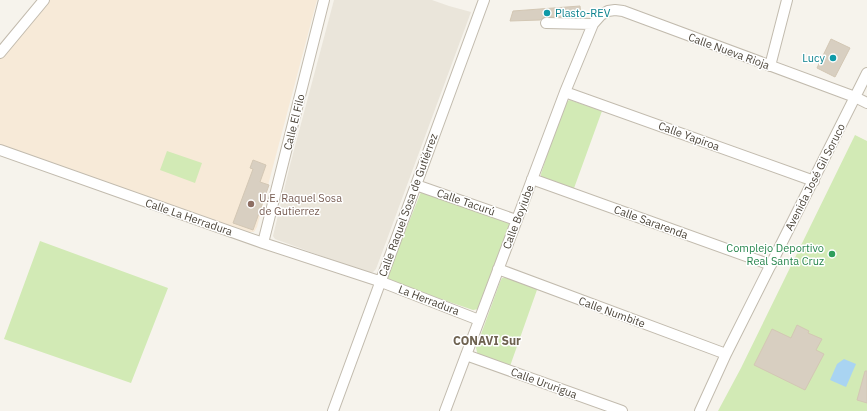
<svg xmlns="http://www.w3.org/2000/svg" width="867" height="411" viewBox="0 0 867 411" font-family="'IBM Plex Sans',sans-serif">
<style>
.residential{fill:#eae5da}
.commercial{fill:#f7ead8}
.green{fill:#d2eab5}
.water{fill:#a9d4f2}
.building{fill:#d8cfc1;stroke:#d3c7b4}
.lines{fill:none;stroke-linecap:round;stroke-linejoin:round}
.minor-casing{stroke:#c2bbae;stroke-width:12}
.minor{stroke:#fff;stroke-width:10}
.culture-dot{fill:#0f9aa8;stroke:#fff;stroke-width:1.5}
.education-dot{fill:#8d6e63;stroke:#fff;stroke-width:1.5}
.leisure-dot{fill:#2e9e5b;stroke:#fff;stroke-width:1.5}
.labels{text-anchor:middle;stroke-width:3;stroke-linejoin:round;paint-order:stroke}
.culture-label{font-size:11px;fill:#0d838f;stroke:#fff;text-anchor:start}
.street-label{font-size:11px;fill:#4b4439;stroke:#fff}
.education-label{font-size:11px;fill:#785e54;stroke:#fff;text-anchor:start}
.leisure-label{font-size:11px;fill:#27864d;stroke:#fff;text-anchor:end}
.neighbourhood-label{font-size:12px;font-weight:bold;fill:#6e6250;stroke:#fff}
</style>
<rect width="100%" height="100%" fill="#f6f3ec"/>
<path class="residential" d="M334 0H432L449 6 471 12 376 269 373 272H368L349 266 275 239 273 236 290 165Z"/>
<path class="commercial" d="M47 0H317L257 227 254 232H248L0 147V58Z"/>
<path class="green" d="M570 100 602 111 573 191 544 181 541 177V174L563 105 567 101Z
M855 135 867 141V411H718L741 368Z
M167 151 202 163 195 183 160 170Z
M421 192 507 220 510 224 509 229 479 309 473 310 391 282 388 279 387 276Z
M40 241 168 288 131 383 4 339Z
M508 277 538 287 509 369 478 356 476 348 500 282 502 278Z"/>
<path class="water" d="M844 359 856 364 846 387 830 380 837 364Z"/>
<path class="building" d="M580 6 581 15 558 17H546L543 18 540 20 510 21 513 11Z
M831 39 850 48 835 77 817 68Z
M253 160 266 165 260 182 269 185 253 230 233 223 253 169 250 168Z
M797 325 809 331 808 333 822 339 816 350 824 354 805 390 754 365 772 329 791 338Z
M865 371H867V403L857 400Z"/>
<g class="lines">
<defs>
<path id="minor" d="M546 23 593 24
M0 53 44 0
M770 66 787 0
M565 92 814 181
M0 150 263 243 379 281 479 320
M532 179 771 265
M416 185 516 220
M263 243 324 0
M498 269 726 354
M466 355 622 411
M333 411C382 274 433 137 484 0
M445 411 565 92 593 24 601 15 608 11 615 10 623 11 855 97 867 103
M700 411 726 354 867 73"/>
</defs>
<use href="#minor" class="minor-casing"/>
<use href="#minor" class="minor"/>
</g>
<g class="culture-dot">
<circle cx="547" cy="13" r="4"/>
<circle cx="833" cy="58" r="4"/>
</g>
<circle class="education-dot" cx="251" cy="204" r="4"/>
<circle class="leisure-dot" cx="832" cy="254" r="4"/>
<g class="labels">
<g class="culture-label">
<text x="555" y="17">Plasto-REV</text>
<text x="825" y="62" text-anchor="end">Lucy</text>
</g>
<g class="street-label">
<text transform="translate(729 51) rotate(20)" y="4">Calle Nueva Rioja</text>
<text transform="translate(294 122) rotate(-76)" y="4">Calle El Filo</text>
<text transform="translate(689 136) rotate(20)" y="4">Calle Yapiroa</text>
<text transform="translate(815 177) rotate(-63)" y="4">Avenida José Gil Soruco</text>
<text transform="translate(466 202) rotate(19)" y="4">Calle Tacurú</text>
<text transform="translate(408 205) rotate(-70)" y="4">Calle Raquel Sosa de Gutiérrez</text>
<text transform="translate(189 217) rotate(19)" y="4">Calle La Herradura</text>
<text transform="translate(518 217) rotate(-69)" y="4">Calle Boyiube</text>
<text transform="translate(651 222) rotate(20)" y="4">Calle Sararenda</text>
<text transform="translate(429 300) rotate(21)" y="4">La Herradura</text>
<text transform="translate(612 312) rotate(20)" y="4">Calle Numbite</text>
<text transform="translate(544 383) rotate(20)" y="4">Calle Ururigua</text>
</g>
<g class="education-label">
<text x="259" y="202">U.E. Raquel Sosa<tspan x="259" dy="13">de Gutierrez</tspan></text>
</g>
<g class="leisure-label">
<text x="824" y="252">Complejo Deportivo<tspan x="824" dy="13">Real Santa Cruz</tspan></text>
</g>
<g class="neighbourhood-label">
<text x="487" y="345">CONAVI Sur</text>
</g>
</g>
</svg>
